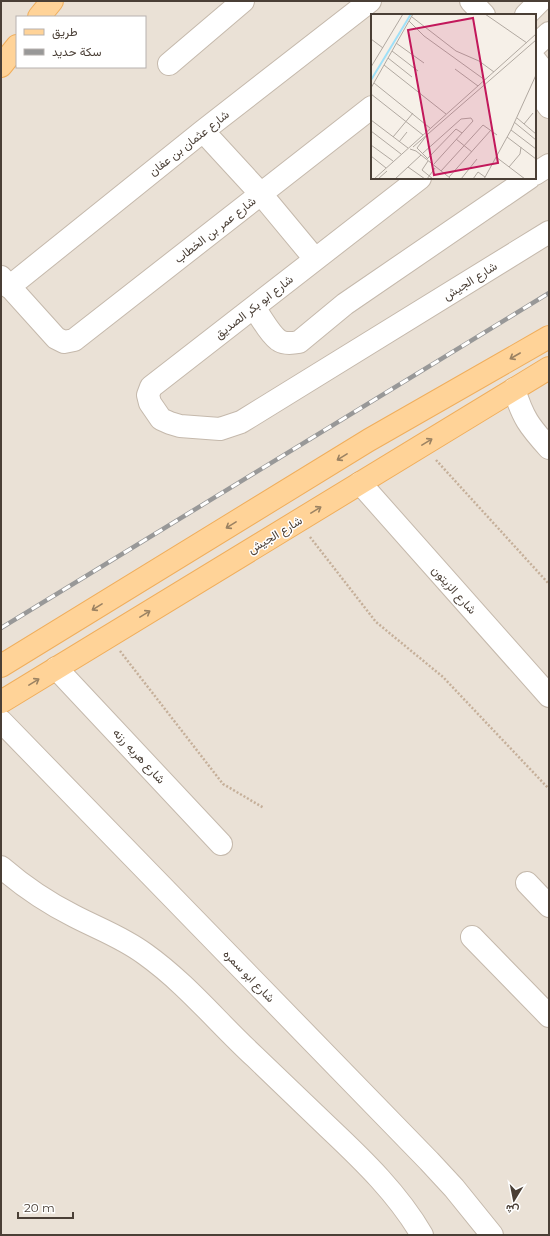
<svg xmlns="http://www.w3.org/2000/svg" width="550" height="1236" viewBox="0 0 550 1236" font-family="Montserrat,Vazirmatn,sans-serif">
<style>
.residential{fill:#eae1d6;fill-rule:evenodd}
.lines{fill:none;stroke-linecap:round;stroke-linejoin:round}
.minor-casing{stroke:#c5b9ac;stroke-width:24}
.primary-casing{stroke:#f0ae5c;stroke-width:24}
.path{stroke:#c5af99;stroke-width:2.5;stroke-dasharray:2 2;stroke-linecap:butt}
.minor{stroke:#fff;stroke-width:22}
.primary{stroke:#ffd398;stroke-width:22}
.rail-casing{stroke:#989898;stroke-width:4.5}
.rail{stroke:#fff;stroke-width:3;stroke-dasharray:9;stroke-linecap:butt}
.oneway{stroke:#9b8262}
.labels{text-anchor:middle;stroke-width:3;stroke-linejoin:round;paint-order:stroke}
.street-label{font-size:12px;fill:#4a3f36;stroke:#fff}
.inset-river{fill:none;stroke:#9fe0f8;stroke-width:2}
.inset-road{fill:none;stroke:#b1a9a1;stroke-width:1}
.view{fill:#c2185b;fill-opacity:0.15;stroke:#c2185b;stroke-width:2}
.inset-edge{fill:none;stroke:#4a3f36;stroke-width:2}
</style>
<rect width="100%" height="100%" fill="#f6f0e8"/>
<path class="residential" d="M1 1H549V1235H1ZM372 15H535V178H372ZM17 17H145V67H17Z"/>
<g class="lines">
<defs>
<path id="minor" d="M471 1 484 15
M526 15 540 1
M535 46 549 33
M535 60 549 78
M169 64 243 1
M535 88 549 107
M203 131 261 194 315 259
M535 174 549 165
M420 178 151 387 148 395 150 403 161 419 170 423 180 426 220 429 241 422 549 232
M1 277 56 338 64 342 74 340 372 107
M9 287 203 131 370 1
M254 307C259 315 272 337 280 341 285 344 293 343 299 342L345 304 529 178
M514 389C523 418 529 426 549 448
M360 483 549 696
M56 668 221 844
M1 721 429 1161 454 1188 492 1235
M1 867C23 886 48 903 74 916 99 929 122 937 145 954 187 984 218 1023 255 1057 280 1081 305 1105 329 1128 364 1161 398 1194 422 1235
M527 883 549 906
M472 937 549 1016"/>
<path id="primary" d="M39 17 52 1
M1 66 17 46
M1 666 369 440 549 337
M1 702 549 368"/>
</defs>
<use href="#minor" class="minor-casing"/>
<use href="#primary" class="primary-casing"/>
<path class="path" d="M436 460 549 584
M310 537 376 622 443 677 549 789
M120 651 223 784 264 808"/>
<use href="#minor" class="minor"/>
<use href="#primary" class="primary"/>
<defs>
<path id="rail" d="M1 628 549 293"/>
</defs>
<use href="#rail" class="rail-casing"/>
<use href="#rail" class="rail"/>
</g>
<defs><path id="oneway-shaft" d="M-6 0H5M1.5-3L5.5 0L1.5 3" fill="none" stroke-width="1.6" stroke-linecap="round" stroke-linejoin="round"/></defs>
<g class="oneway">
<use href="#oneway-shaft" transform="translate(515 356) rotate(150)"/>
<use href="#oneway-shaft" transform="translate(427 442) rotate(-31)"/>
<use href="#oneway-shaft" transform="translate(342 457) rotate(148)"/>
<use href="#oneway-shaft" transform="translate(316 510) rotate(-31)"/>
<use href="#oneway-shaft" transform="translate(231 525) rotate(148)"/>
<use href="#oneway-shaft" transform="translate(97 607) rotate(148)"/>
<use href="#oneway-shaft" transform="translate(145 614) rotate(-31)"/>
<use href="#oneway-shaft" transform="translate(34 682) rotate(-31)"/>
</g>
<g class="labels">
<g class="street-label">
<text transform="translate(189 143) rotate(-38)" y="4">شارع عثمان بن عفان</text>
<text transform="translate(215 230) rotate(-38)" y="4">شارع عمر بن الخطاب</text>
<text transform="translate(470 281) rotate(-32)" y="4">شارع الجيش</text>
<text transform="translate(254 307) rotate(-38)" y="4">شارع ابو بكر الصديق</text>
<text transform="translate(275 535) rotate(-31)" y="4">شارع الجيش</text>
<text transform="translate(454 590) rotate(48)" y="4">شارع الزيتون</text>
<text transform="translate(139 756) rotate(47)" y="4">شارع هريه رزنه</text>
<text transform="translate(249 976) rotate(46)" y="4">شارع ابو سمره</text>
</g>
</g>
<g transform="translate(371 14)">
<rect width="165" height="165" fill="#f6f0e8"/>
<path class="inset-river" d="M0 66 40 0"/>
<path class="inset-road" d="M114 0 156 29M41 3 85 37 108 47 123 58M38 7 53 22 114 66M0 25 12 34M25 29 53 49M21 37 47 57M17 44 41 63M13 51 75 100M0 53 32 0M84 55 107 72M3 69 59 114M0 74 42 0M0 80 52 121M146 104 165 120M0 106 37 134M143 108 165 126M153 110 162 99M140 116 165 135M0 117 30 140M56 121 46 134 57 145M22 123 42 99M136 123 165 145M85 125 101 138M28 128 36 118M0 131 22 147M42 133 165 26M39 135 45 137 79 164M52 139 90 105 100 104 102 107 63 150M0 142 15 154M125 143 154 165M57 144 85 115 91 119M57 147 51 156 62 165M37 153 54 165M138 153 149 140 150 133M70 157 112 111 126 121M78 163 120 116M3 165 165 20M7 165 16 157M24 165 50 141M56 165 64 154M90 165 106 145M102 165 107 158 114 163M113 165 140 116 165 61"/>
<path class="view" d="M102 4 127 149 63 161 37 16Z"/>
<rect width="165" height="165" class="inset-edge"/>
</g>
<rect width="550" height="1236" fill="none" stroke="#4a3f36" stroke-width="4"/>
<rect x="16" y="16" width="130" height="52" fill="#ffffff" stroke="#b7b2af"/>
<rect x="24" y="29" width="20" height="6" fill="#ffd398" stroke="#b7b2af"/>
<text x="52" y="36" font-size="12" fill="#4a3f36">طريق</text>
<rect x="24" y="49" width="20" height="6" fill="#989898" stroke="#b7b2af"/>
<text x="52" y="56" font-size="12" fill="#4a3f36">سكة حديد</text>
<g transform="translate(514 1200) rotate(190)" stroke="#ffffff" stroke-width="3" paint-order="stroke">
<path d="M0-3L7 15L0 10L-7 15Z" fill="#4a3f36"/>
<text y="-6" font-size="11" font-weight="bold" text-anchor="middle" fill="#4a3f36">ش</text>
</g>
<path d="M18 1212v6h55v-6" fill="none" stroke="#4a3f36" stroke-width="2"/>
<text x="24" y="1212" font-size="12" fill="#4a3f36" stroke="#ffffff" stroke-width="3" paint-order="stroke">20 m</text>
</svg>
